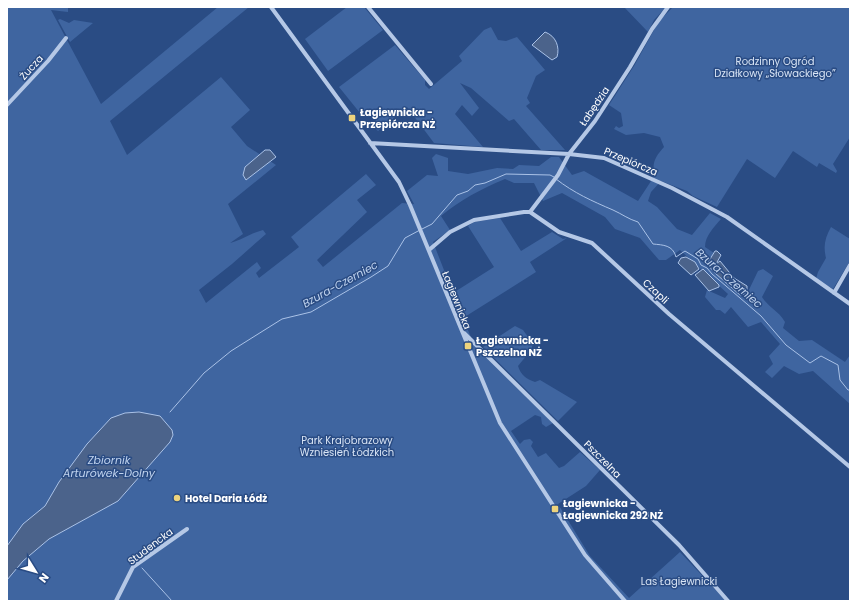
<svg xmlns="http://www.w3.org/2000/svg" width="857" height="608" viewBox="0 0 857 608" font-family="Poppins,sans-serif">
<style>
.green{fill:#3f65a0}
.water{fill:#4b638b;stroke:#aac2e7}
.lines{fill:none;stroke-linecap:round;stroke-linejoin:round}
.stream{stroke:#aac2e7;stroke-width:1}
.minor{stroke:#b5c8e6;stroke-width:4}
.poi-dot{fill:#edd37d;stroke:#2a4c84;stroke-width:1.5}
.labels{text-anchor:middle;stroke-width:3;stroke-linejoin:round;paint-order:stroke}
.park-label{font-size:10px;fill:#d8e4f5;stroke:#2a4c84}
.street-label{font-size:10px;fill:#fff;stroke:#2a4c84}
.poi-label{font-size:10px;font-weight:bold;fill:#fff;stroke:#2a4c84;text-anchor:start}
.water-label{font-size:11px;font-style:italic;fill:#c0d3ee;stroke:#2a4c84}
</style>
<rect width="100%" height="100%" fill="#2a4c84"/>
<path class="green" d="M7 7H68V12L51 10 101 104 218 7H249L110 121 127 155 221 77 250 110 231 127 247 146 276 165 228 204 243 234 230 243C242 240 251 233 263 230L266 234 232 264 199 290 206 303 257 262 261 268 256 273 259 278 299 247 291 237 366 174 376 185 357 200 367 212 317 260 323 267 402 203 414 204 407 191 427 175 438 176 432 158 436 154 448 158V171L468 174 497 168 513 169 519 165 539 166 551 157H559L572 175 584 171 638 201 655 175C651 163 656 156 664 147L660 137 644 133 626 135 614 129 616 126 619 128 623 126 621 113 609 105 634 66 659 21 673 7H850V137L833 164 837 171 836 173 819 163 817 167 793 151 775 178 747 159 717 207 693 196 687 191 661 181 651 192 648 201 657 207 677 229 692 235 710 213 721 219C714 227 705 236 705 247L714 253 707 264 742 297 746 296 758 271 763 269 773 276 762 297C768 307 779 311 785 322L783 328 799 341 812 340 845 362 850 355V404L813 371 799 374 784 366 772 378 765 372 773 364 769 356 780 344 761 322 748 327 731 307 725 314 720 310H716L705 297 707 290 725 298 728 294 680 250 666 260H659L640 238 615 229 605 217 562 193 543 201 534 183H514L505 179C481 189 460 200 441 216L450 230 433 242 453 293 494 267 468 226 474 222 500 218 521 251 552 232 563 239 567 238 530 262 536 272 463 318 475 347 553 423 546 427 542 424 541 417 535 415 511 431 520 444 524 440 530 439 533 442 531 446 538 457 546 453 559 468 564 466 580 452 600 470 586 486 558 504 590 556 629 598 680 552 726 601H7Z
M347 7H364L383 30 328 71 305 39Z
M624 7H666L654 20 648 32Z
M60 19 69 23 74 20 93 23 70 42 58 20Z
M491 27 498 40 506 41 517 37 545 70 536 76 527 98 530 103 526 106 565 150H541L514 119 509 121 471 88 460 83 479 108 472 116 462 105 455 114 483 147 434 143 407 107 378 131 371 124 389 108 365 116 360 113 339 87 395 45 425 80V85L429 89 462 61 459 56 484 30Z
M831 227 850 239V261L833 289 816 279 818 272 826 258C823 246 825 238 831 227Z
M515 326 523 330 533 344 531 350 518 366C521 375 526 379 535 382L540 380 577 402 558 421 483 347Z"/>
<path class="water" d="M545 32C556 36 560 47 557 57L552 60 532 45Z
M265 150H270L276 157 246 180 243 175 245 167Z
M715 251H717L721 255 716 264 720 261 734 278 747 286V290L745 294 740 295 715 273 707 264Z
M686 257 695 262 699 269 691 275 678 263 681 258Z
M703 269 719 285V287L709 291 695 275Z
M139 412 160 416 172 430 173 435 170 442 118 501 49 539 23 561 7 580V546L23 524 45 506 59 482 87 444 111 418 125 413Z"/>
<g class="lines">
<path class="stream" d="M556 179C574 193 592 201 613 210 622 214 628 219 638 222L653 244C663 245 673 245 676 257L685 251 698 259 701 265 707 268 712 274 761 316 786 345 810 363 821 356 838 365 840 380 848 390H850
M422 229 432 224 457 195 468 191 475 185 485 183 506 174 550 175 554 177
M170 412 204 373 231 351 282 319 311 312 371 277 388 266 405 238 420 230
M142 568 172 601"/>
<path class="minor" d="M271 7 399 182 410 205 500 423 585 555 625 601
M368 7 431 84
M7 105 48 61 66 38
M370 143 569 154 604 158 672 188 727 217 850 304
M530 212 558 175 569 154 595 121 630 67 652 29 668 7
M429 250 450 232 474 220 524 212H530L559 232 592 243 669 314 850 467
M834 293 850 265
M464 333 679 545 728 601
M116 601 133 567 187 529"/>
</g>
<g class="poi-dot">
<rect x="348" y="114" width="8" height="8" rx="2"/>
<rect x="464" y="342" width="8" height="8" rx="2"/>
<circle cx="177" cy="498" r="4"/>
<rect x="551" y="505" width="8" height="8" rx="2"/>
</g>
<g class="labels">
<g class="park-label">
<text x="775" y="65">Rodzinny Ogród<tspan x="775" dy="12">Działkowy „Słowackiego”</tspan></text>
<text x="347" y="444">Park Krajobrazowy<tspan x="347" dy="12">Wzniesień Łódzkich</tspan></text>
<text x="679" y="585">Las Łagiewnicki</text>
</g>
<g class="street-label">
<text transform="translate(31 67) rotate(-48)" y="4">Żucza</text>
<text transform="translate(594 106) rotate(-56)" y="4">Łabędzia</text>
<text transform="translate(631 161) rotate(23)" y="4">Przepiórcza</text>
<text transform="translate(656 291) rotate(43)" y="4">Czapli</text>
<text transform="translate(457 300) rotate(68)" y="4">Łagiewnicka</text>
<text transform="translate(603 459) rotate(45)" y="4">Pszczelna</text>
<text transform="translate(150 546) rotate(-37)" y="4">Studencka</text>
</g>
<g class="poi-label">
<text x="360" y="116">Łagiewnicka -<tspan x="360" dy="12">Przepiórcza NŻ</tspan></text>
<text x="476" y="344">Łagiewnicka -<tspan x="476" dy="12">Pszczelna NŻ</tspan></text>
<text x="185" y="502">Hotel Daria Łódż</text>
<text x="563" y="507">Łagiewnicka -<tspan x="563" dy="12">Łagiewnicka 292 NŻ</tspan></text>
</g>
<g class="water-label">
<text transform="translate(729 278) rotate(41)" y="4">Bzura-Czerniec</text>
<text transform="translate(340 284) rotate(-29)" y="4">Bzura-Czerniec</text>
<text x="109" y="464">Zbiornik<tspan x="109" dy="13">Arturówek-Dolny</tspan></text>
</g>
</g>
<rect width="857" height="608" fill="none" stroke="#ffffff" stroke-width="16"/>
<g transform="translate(36 572) rotate(127)" stroke="#2a4c84" stroke-width="3" paint-order="stroke">
<path d="M0-3L7 15L0 10L-7 15Z" fill="#ffffff"/>
<text y="-6" font-size="11" font-weight="bold" text-anchor="middle" fill="#ffffff">N</text>
</g>
</svg>
